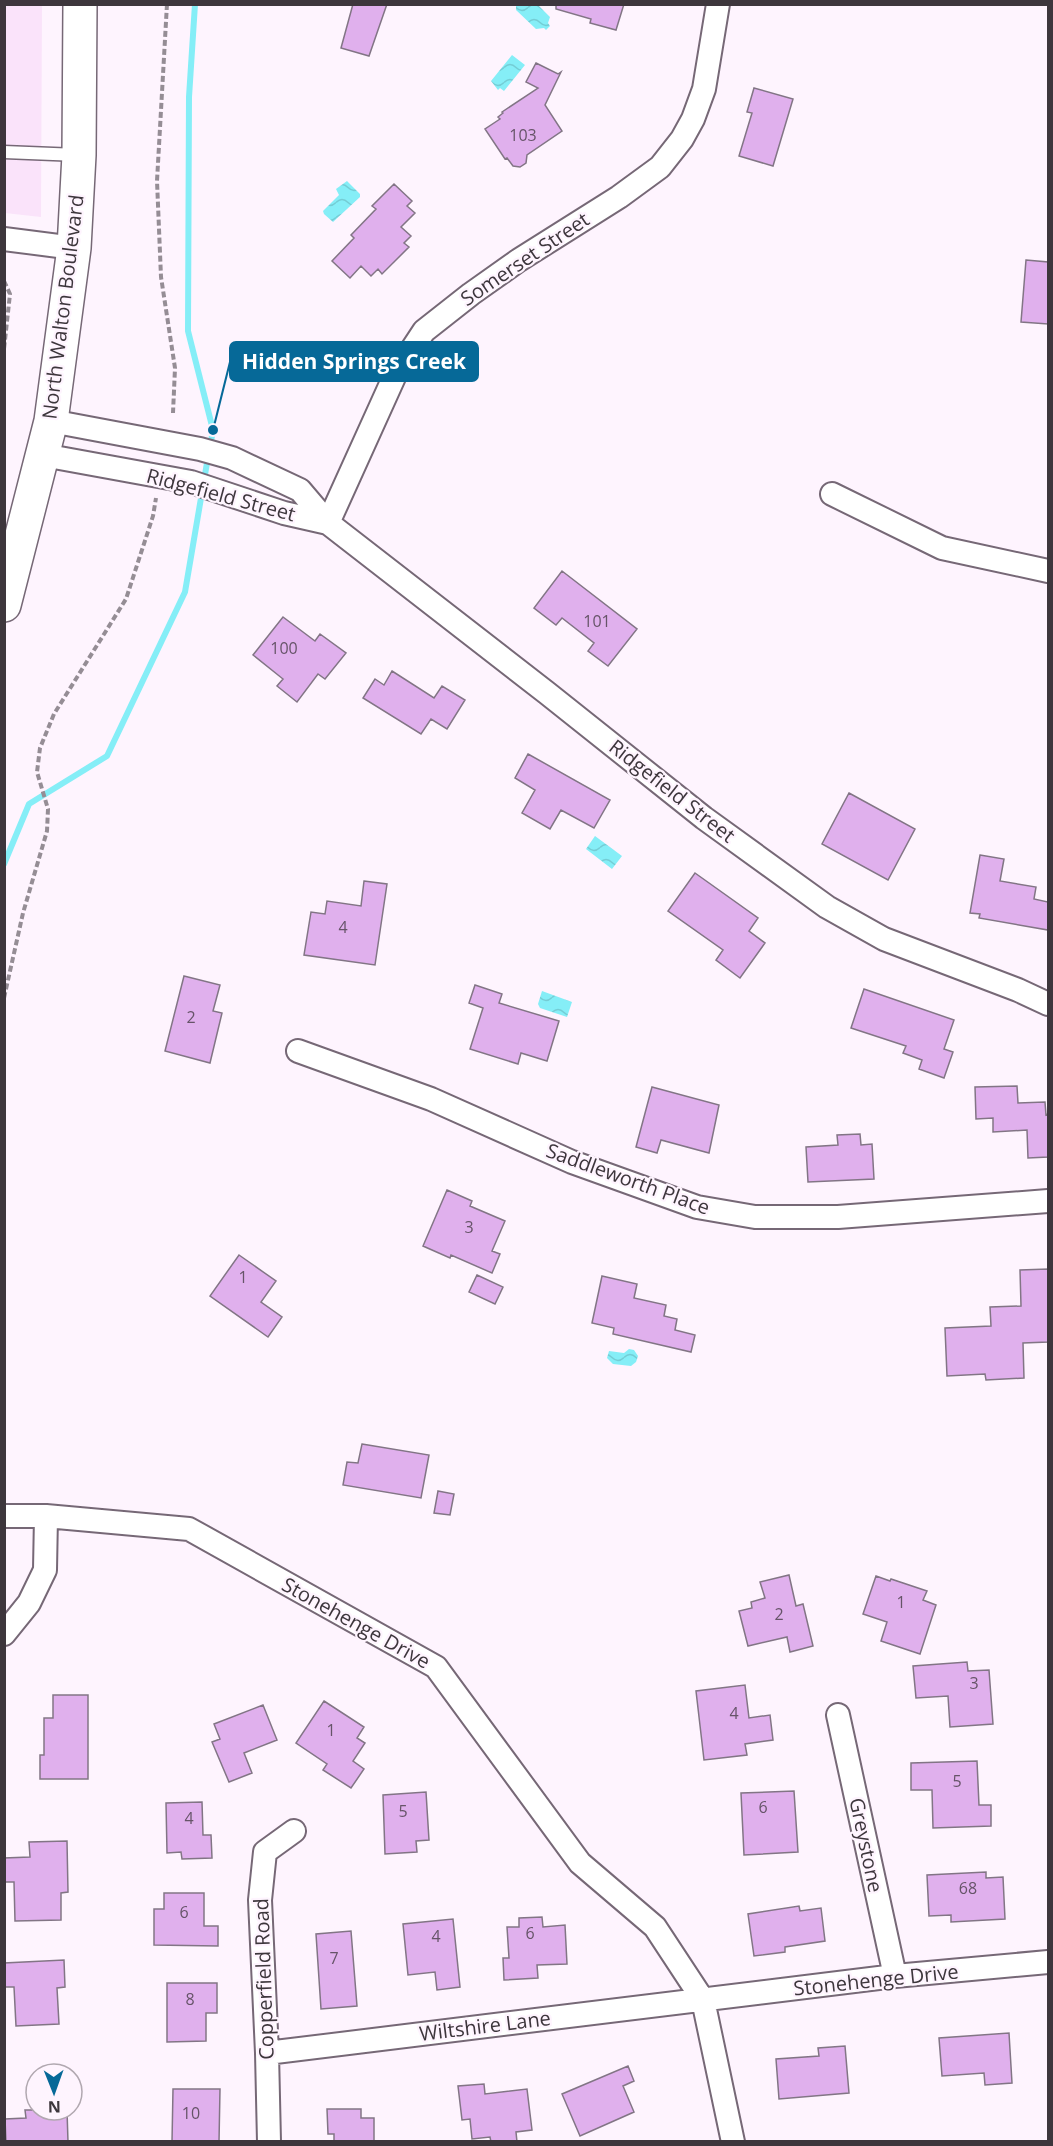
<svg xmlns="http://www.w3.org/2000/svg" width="1053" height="2146" viewBox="0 0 1053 2146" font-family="'Open Sans',sans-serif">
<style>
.built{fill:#fae3fa}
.water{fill:url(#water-waves)}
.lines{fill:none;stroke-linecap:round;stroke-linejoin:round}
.stream{stroke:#85eef7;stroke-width:6}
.building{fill:#e0b0ed;stroke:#827585;stroke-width:1.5}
.service-casing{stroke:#766876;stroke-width:15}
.minor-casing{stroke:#766876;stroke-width:26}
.primary-casing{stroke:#766876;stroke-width:36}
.path{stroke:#958d95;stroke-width:4;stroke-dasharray:6 3;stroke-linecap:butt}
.service{stroke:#fff;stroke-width:12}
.minor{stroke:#fff;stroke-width:22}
.primary{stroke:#fff;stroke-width:33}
.labels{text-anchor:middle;stroke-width:4.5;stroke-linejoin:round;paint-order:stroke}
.number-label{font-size:16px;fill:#665468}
.street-label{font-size:20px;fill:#3d363c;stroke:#fef4fe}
.leader{fill:none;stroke:#066998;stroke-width:2}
.callout-dot{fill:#066998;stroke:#fef4fe;stroke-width:2}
.callout{fill:#066998;stroke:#066998;stroke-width:2}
.callout-label{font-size:21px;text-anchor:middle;font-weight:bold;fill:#fff}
</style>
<defs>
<pattern id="water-waves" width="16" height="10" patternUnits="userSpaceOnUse" patternTransform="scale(1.5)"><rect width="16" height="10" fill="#85eef7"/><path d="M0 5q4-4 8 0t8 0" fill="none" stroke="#74cdd5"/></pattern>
</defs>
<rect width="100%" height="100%" fill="#fef4fe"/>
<path class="built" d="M5 5H42L41 217 5 213Z"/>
<path class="water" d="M516 5H538L550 17 548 23 550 26 546 30 544 28 536 29 516 10Z
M512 55 525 65 504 91 500 88 498 90 491 81Z
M347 181 360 194V197L333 222 324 214 323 211 339 195 336 189Z
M595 836 622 856 612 869 586 849Z
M542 991 572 1002 567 1017 540 1008 538 1004Z
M629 1349 634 1350 638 1356 636 1362 631 1366 613 1364 607 1358 609 1351 624 1353Z"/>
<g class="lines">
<path class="stream" d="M195 4 189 97 188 331 213 430 210 447
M4 864 29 804 107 756 185 592 208 457"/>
</g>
<path class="building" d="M353 4H387L369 56 341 48Z
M556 4H624L616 30 590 23 591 19 556 9Z
M536 63 558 74 561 72 545 105 562 131 527 155 526 163 520 167 513 166 507 158 505 159 485 129 500 119 498 117 503 113 502 112 538 88 526 82Z
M754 88 793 99 773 166 739 156 752 113 747 112Z
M394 184 412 201 407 206 415 213 401 227 411 236 404 243 409 247 382 274 378 269 371 276 361 266 350 278 332 261 354 238 351 235 376 209 372 206Z
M1026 260 1048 262V324L1021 322Z
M562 571 637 629 608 666 588 651 594 643 562 618 556 625 534 608Z
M283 617 315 641 320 634 346 653 325 679 318 674 297 702 277 686 283 679 253 655Z
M392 671 434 698 442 686 465 700 447 729 431 719 421 734 363 698 375 679 384 685Z
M528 754 610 800 594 828 561 810 550 829 522 813 535 790 515 778Z
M849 793 915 829 888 880 822 844Z
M980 855 1004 859 1000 881 1036 887 1034 899 1048 902V930L979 918 980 914 970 913Z
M695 873 758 918 749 931 765 943 740 978 716 960 723 950 668 911Z
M364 881 387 884 375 965 304 955 311 912 325 914 327 901 361 906Z
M184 976 220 985 213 1011 222 1013 210 1063 165 1051Z
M475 985 502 994 499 1003 559 1021 547 1061 521 1053 518 1064 470 1049 483 1008 469 1003Z
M864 989 954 1020 944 1049 953 1052 944 1078 919 1069 922 1060 903 1053 906 1046 851 1028Z
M1017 1086 1018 1103 1045 1102 1046 1115 1048 1114V1157L1028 1158 1027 1130 993 1132V1118L976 1119 975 1087Z
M652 1087 719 1105 709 1153 661 1140 657 1153 636 1147Z
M860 1134 861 1145 872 1144 874 1179 808 1182 806 1147 838 1145 837 1135Z
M447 1190 472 1201 470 1206 505 1221 492 1251 500 1254 492 1273 451 1255 450 1258 423 1246Z
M239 1255 276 1281 261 1302 282 1317 268 1337 210 1296Z
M1048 1269V1342L1023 1343 1024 1378 986 1380 985 1374 947 1376 945 1328 991 1326 990 1307 1021 1306 1020 1270Z
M477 1275 503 1287 495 1304 469 1292Z
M602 1276 637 1284 634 1298 666 1305 664 1316 677 1319 675 1330 695 1335 691 1352 613 1334 614 1328 592 1323Z
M362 1444 429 1455 421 1498 343 1485 347 1462 358 1463Z
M438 1491 454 1494 450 1515 434 1513Z
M789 1575 796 1606 803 1604 813 1646 790 1652 787 1637 748 1646 739 1611 752 1608 751 1602 765 1598 760 1582Z
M876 1576 890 1581 891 1579 927 1591 923 1600 936 1605 920 1654 881 1641 887 1622 863 1614Z
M967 1662 968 1671 989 1670 993 1724 950 1727 948 1696 916 1698 913 1666Z
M745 1685 749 1718 770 1715 773 1740 745 1744 747 1755 704 1760 696 1691Z
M53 1695H88V1779H40V1755H44V1718H53Z
M324 1701 364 1727 357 1738 365 1743 353 1761 364 1769 351 1788 323 1770 327 1764 296 1743Z
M263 1705 277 1740 244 1753 252 1773 229 1782 212 1742 220 1739 214 1724Z
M977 1761 979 1805H991V1826L933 1828 932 1790H911V1763Z
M794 1791 798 1852 744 1855 741 1793Z
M426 1792 429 1840 416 1841 417 1852 385 1854 383 1795Z
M202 1802 203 1835H211L212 1858 182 1859 181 1852 167 1853 166 1803Z
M67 1841 68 1892 61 1893V1920L15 1921 14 1882H4V1858L30 1857 29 1842Z
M986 1872V1878L1003 1877 1005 1919 951 1922V1915L929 1916 927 1875Z
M164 1893H204V1926H218V1946L154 1945V1909H164Z
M799 1906 800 1911 821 1908 825 1941 785 1947V1952L754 1956 748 1914Z
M542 1917 543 1927 565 1925 567 1964 537 1965 538 1978 504 1980 503 1958H509L507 1927H519V1918Z
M453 1919 460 1987 437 1990 435 1972 408 1975 403 1924Z
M351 1931 357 2006 321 2009 316 1934Z
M64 1960 65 1987 57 1988 59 2024 16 2026 14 1987H4V1963Z
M167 1983H217V2013H206V2041L167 2042Z
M1009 2033 1012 2083 985 2085 984 2073 942 2076 939 2038Z
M845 2046 849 2093 779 2099 776 2059 819 2056 818 2048Z
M628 2066 634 2081 623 2086 634 2112 580 2136 562 2094Z
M484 2084 485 2094 527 2089 532 2130 516 2132 517 2142H491L490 2137 472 2139 470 2119 462 2120 458 2086Z
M173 2089H220L219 2142H172Z
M327 2109H361V2118H374V2142H334V2134H328Z
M25 2110H67L68 2142H6L5 2119 26 2118Z"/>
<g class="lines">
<defs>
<path id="service" d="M4 152 78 155"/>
<path id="minor" d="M4 239 74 248
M51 421 200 449 232 458 300 490 328 523 547 693 704 818 827 907 884 939 1018 990 1048 1004
M43 455 191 482 284 513 328 523
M832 494 942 548 1048 571
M328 523 395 375 424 331 471 294 519 260 619 197 660 167 682 139 693 119 704 89 718 4
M298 1051 431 1099 572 1162 697 1207 755 1217H838L1048 1201
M4 1516H46L189 1529 436 1667 580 1863 655 1927 703 2000 733 2142
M4 1634 29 1603 45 1570 46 1516
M838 1715 895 1976
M267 2053 895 1976 1048 1962
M269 2142 267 2053 260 1900 265 1852 294 1831"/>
<path id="primary" d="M4 605 51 421 74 248 79 155 80 4"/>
</defs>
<use href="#service" class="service-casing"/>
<use href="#minor" class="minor-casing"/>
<use href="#primary" class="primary-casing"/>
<path class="path" d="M167 4 157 181 161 277 175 368 173 413
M4 281 10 294 4 349
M4 998 23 913 47 831 48 809 37 772 40 748 54 714 126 599 153 516 156 498"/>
<use href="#service" class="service"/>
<use href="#minor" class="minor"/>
<use href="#primary" class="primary"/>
</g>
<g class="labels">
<g class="number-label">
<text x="523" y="141">103</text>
<text x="597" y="627">101</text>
<text x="284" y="654">100</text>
<text x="343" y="933">4</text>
<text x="191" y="1023">2</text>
<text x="469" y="1233">3</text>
<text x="243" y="1283">1</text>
<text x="901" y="1608">1</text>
<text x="779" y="1620">2</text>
<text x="974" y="1689">3</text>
<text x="734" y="1719">4</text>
<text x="331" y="1736">1</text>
<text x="957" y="1787">5</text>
<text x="763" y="1813">6</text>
<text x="403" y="1817">5</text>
<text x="189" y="1824">4</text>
<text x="968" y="1894">68</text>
<text x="184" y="1918">6</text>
<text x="530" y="1939">6</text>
<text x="436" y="1942">4</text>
<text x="334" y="1964">7</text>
<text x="190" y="2005">8</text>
<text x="191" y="2119">10</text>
</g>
<g class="street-label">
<text transform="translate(525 259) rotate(-34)" y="7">Somerset Street</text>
<text transform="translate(63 307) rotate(-83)" y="7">North Walton Boulevard</text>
<text transform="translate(221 495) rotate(15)" y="7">Ridgefield Street</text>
<text transform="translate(672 791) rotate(38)" y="7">Ridgefield Street</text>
<text transform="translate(628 1179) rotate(20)" y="7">Saddleworth Place</text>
<text transform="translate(356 1623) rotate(29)" y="7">Stonehenge Drive</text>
<text transform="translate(866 1845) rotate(78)" y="7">Greystone</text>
<text transform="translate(264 1979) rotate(-92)" y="7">Copperfield Road</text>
<text transform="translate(876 1980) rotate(-6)" y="7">Stonehenge Drive</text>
<text transform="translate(485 2026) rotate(-7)" y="7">Wiltshire Lane</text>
</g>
</g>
<path class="leader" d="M213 430L230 362"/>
<circle class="callout-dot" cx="213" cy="430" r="6"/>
<rect class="callout" x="230" y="342" width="248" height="39" rx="6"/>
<g class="callout-label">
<text x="354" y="369">Hidden Springs Creek</text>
</g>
<rect width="1053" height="2146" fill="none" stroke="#3d363c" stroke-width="12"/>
<g transform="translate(54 2092) rotate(179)"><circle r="28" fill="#fef4fe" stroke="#b1a8b0" stroke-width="1.5"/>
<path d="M0-4.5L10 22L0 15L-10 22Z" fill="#066998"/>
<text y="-9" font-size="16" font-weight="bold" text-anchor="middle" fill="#3d363c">N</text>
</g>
</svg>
